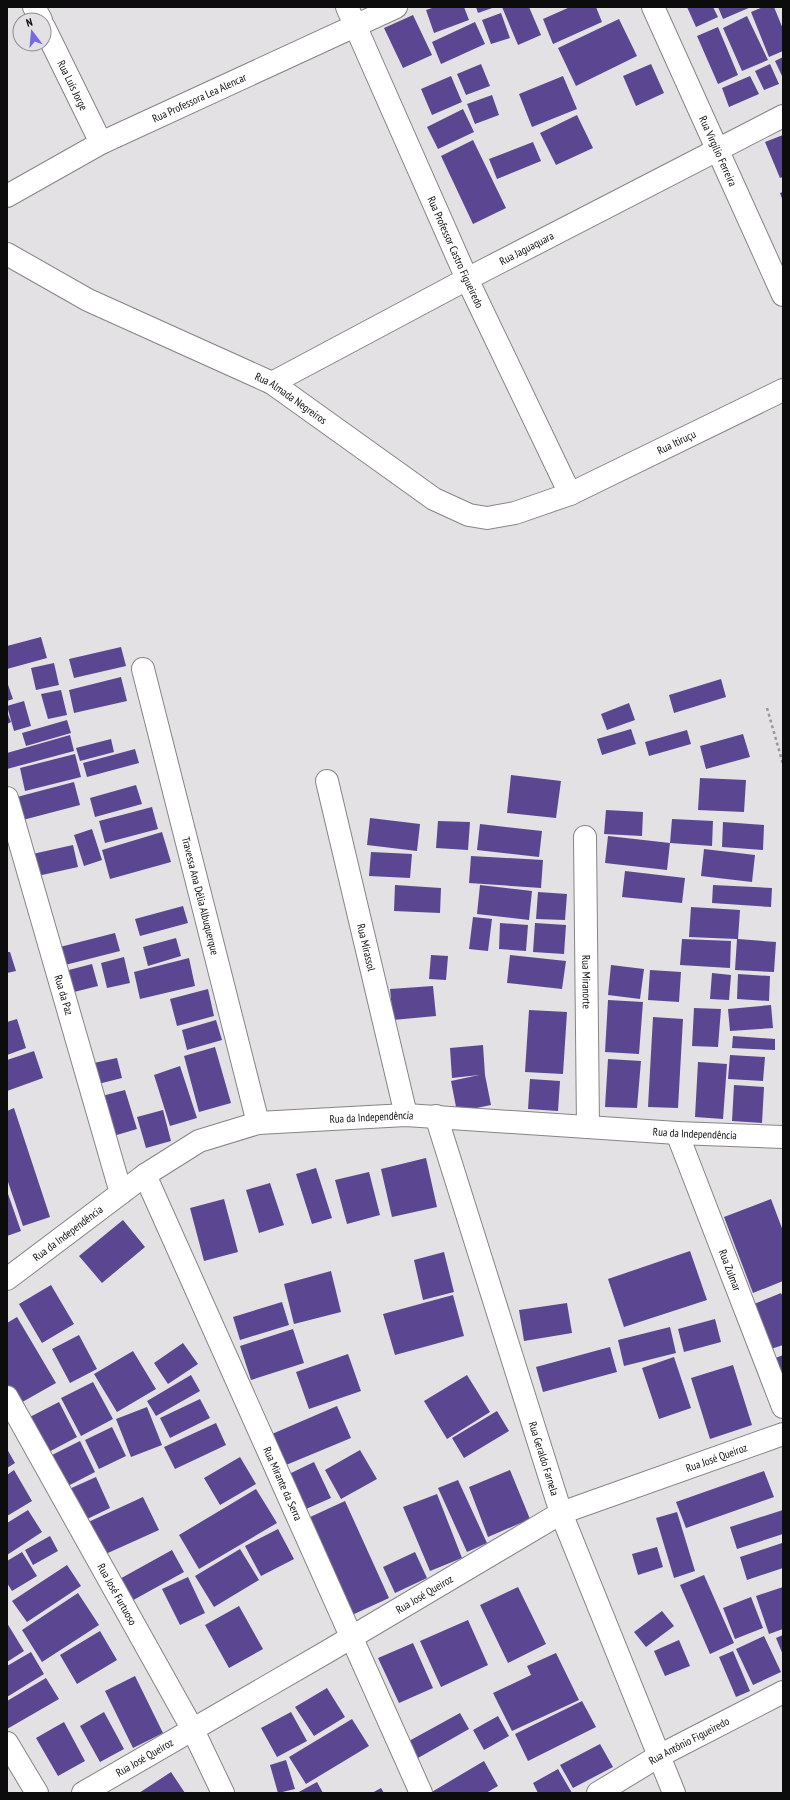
<svg xmlns="http://www.w3.org/2000/svg" width="790" height="1800" viewBox="0 0 790 1800" font-family="'PT Sans Narrow',sans-serif">
<style>
.building{fill:#5b4791}
.lines{fill:none;stroke-linecap:round;stroke-linejoin:round}
.minor-casing{stroke:#878486;stroke-width:24}
.path{stroke:#999899;stroke-width:2.5;stroke-dasharray:3 3;stroke-linecap:butt}
.minor{stroke:#fff;stroke-width:22}
.labels{text-anchor:middle;stroke-width:4;stroke-linejoin:round;paint-order:stroke}
.street-label{font-size:11px;fill:#0d0c0d;stroke:#e3e1e3}
</style>
<rect width="100%" height="100%" fill="#e3e1e3"/>
<path class="building" d="M435 7H464L469 20 434 33 426 10Z
M476 7H495L478 13Z
M502 7H529L541 35 518 45Z
M570 7H596L602 22 553 44 543 19Z
M687 7H713L718 17 696 27Z
M718 7H751L723 19Z
M763 7H774L783 29V51L769 57 751 12Z
M501 13 510 38 491 44 482 20Z
M413 15 432 55 403 68 384 28Z
M747 16 768 60 742 71 723 28Z
M619 19 637 56 576 86 558 48Z
M475 22 485 44 441 64 432 42Z
M718 27 738 75 718 84 697 36Z
M783 57V78L775 61Z
M481 64 490 86 466 95 457 74Z
M651 64 664 93 636 106 623 76Z
M770 64 779 84 764 90 755 71Z
M451 76 462 102 432 115 421 89Z
M563 76 577 109 532 127 519 94Z
M750 76 759 94 729 107 722 88Z
M492 95 499 115 475 124 467 104Z
M463 109 474 132 438 149 427 127Z
M577 115 593 148 556 165 540 133Z
M783 135V177L780 178 765 142Z
M473 140 506 208 473 224 441 156Z
M533 142 541 161 497 179 489 159Z
M783 192V201L780 193Z
M41 637 47 658 7 669V646Z
M121 647 126 666 74 678 69 659Z
M54 663 59 685 36 690 31 668Z
M121 677 127 701 74 713 69 690Z
M721 679 726 697 674 713 669 695Z
M7 682 13 699 7 701Z
M61 690 67 715 48 719 41 694Z
M24 701 31 726 14 731 7 706Z
M629 703 635 720 607 730 601 714Z
M7 712 11 722 7 724Z
M67 720 71 733 26 746 22 733Z
M631 729 636 744 602 755 597 739Z
M687 730 691 744 649 756 645 742Z
M743 734 750 757 706 769 700 746Z
M70 735 74 751 7 769V753Z
M111 739 114 752 80 761 76 748Z
M135 749 139 763 87 777 83 763Z
M75 754 81 777 25 791 20 768Z
M511 775 561 781 556 818 507 813Z
M700 778 746 780 744 812 698 810Z
M74 782 80 805 19 821 13 798Z
M136 785 142 804 95 817 90 798Z
M152 807 158 829 105 843 99 821Z
M606 810 643 812 642 836 604 834Z
M370 818 420 824 417 851 367 845Z
M672 819 713 821 712 846 670 843Z
M438 821 470 822 468 850 436 848Z
M723 822 764 825 763 850 722 847Z
M480 824 542 831 539 857 477 850Z
M92 829 102 860 84 866 74 835Z
M162 832 171 862 110 879 102 850Z
M608 836 670 843 667 870 605 863Z
M73 845 78 867 33 877 28 855Z
M704 849 755 855 752 882 701 876Z
M371 852 412 854 410 878 369 876Z
M471 856 543 860 541 888 469 883Z
M625 871 685 878 682 903 622 897Z
M395 885 441 888 440 913 394 911Z
M480 885 532 891 529 920 477 914Z
M713 885 772 888 771 907 712 903Z
M538 892 567 894 565 920 536 919Z
M183 906 188 923 140 936 135 919Z
M691 907 740 910 738 939 776 942 774 972 735 970 737 939 689 937Z
M473 917 492 919 488 951 469 949Z
M500 923 528 925 526 951 499 949Z
M535 923 566 925 564 954 533 952Z
M115 933 120 951 61 966 56 948Z
M176 938 181 956 148 966 143 947Z
M682 939 731 941 730 968 680 965Z
M7 952H10L16 971 7 973Z
M431 955 448 956 446 980 429 979Z
M510 955 566 961 562 989 507 983Z
M124 957 130 983 107 988 101 963Z
M189 958 195 986 140 999 134 972Z
M92 964 98 986 66 994 61 972Z
M611 965 644 969 640 999 608 995Z
M650 970 681 972 679 1002 648 1000Z
M712 973 731 975 729 1000 710 999Z
M738 974 770 976 769 1001 737 999Z
M433 986 436 1016 393 1020 390 989Z
M208 989 214 1016 177 1026 170 999Z
M608 1000 643 1002 639 1054 605 1052Z
M771 1005 773 1028 730 1031 728 1009Z
M694 1008 721 1009 718 1047 692 1046Z
M529 1010 567 1012 563 1074 525 1072Z
M653 1017 683 1019 678 1108 648 1107Z
M17 1019 26 1048 7 1055V1022Z
M216 1020 222 1040 187 1050 182 1030Z
M733 1036 775 1039V1050L732 1048Z
M483 1045 485 1075 491 1105 457 1112 451 1081 479 1075 452 1078 450 1048Z
M215 1047 231 1103 199 1112 184 1056Z
M34 1051 43 1078 7 1091V1060Z
M730 1055 765 1057 763 1081 728 1079Z
M117 1058 122 1078 94 1085 89 1064Z
M608 1059 641 1061 637 1108 605 1107Z
M698 1062 727 1064 723 1119 695 1117Z
M180 1066 197 1118 170 1126 154 1075Z
M530 1079 560 1081 558 1111 528 1109Z
M734 1085 764 1087 762 1123 732 1121Z
M125 1090 137 1129 110 1137 98 1097Z
M14 1108 50 1217 23 1226 7 1179V1111Z
M163 1110 171 1141 146 1148 137 1117Z
M426 1158 437 1207 392 1217 381 1169Z
M316 1168 332 1218 312 1224 296 1174Z
M369 1172 380 1215 347 1224 335 1180Z
M270 1183 284 1225 259 1233 246 1190Z
M7 1191 21 1231 7 1236Z
M224 1199 238 1252 204 1261 190 1208Z
M771 1199 783 1231V1281L753 1293 724 1217Z
M123 1220 145 1247 102 1283 79 1256Z
M690 1251 707 1300 624 1327 608 1279Z
M444 1252 454 1292 423 1300 414 1260Z
M331 1271 341 1312 294 1324 284 1284Z
M51 1285 74 1324 42 1343 19 1304Z
M781 1293 783 1297V1345L771 1349 754 1304Z
M453 1295 464 1336 395 1355 383 1314Z
M282 1302 289 1325 240 1340 233 1317Z
M567 1303 572 1333 524 1341 519 1310Z
M17 1317 56 1383 17 1405 7 1388V1323Z
M715 1319 721 1342 684 1352 678 1329Z
M670 1327 676 1353 624 1366 618 1340Z
M293 1329 304 1363 251 1380 240 1346Z
M79 1335 97 1369 70 1383 52 1349Z
M183 1343 198 1364 168 1384 154 1363Z
M610 1347 617 1372 543 1392 536 1367Z
M133 1351 156 1389 117 1412 94 1374Z
M348 1354 361 1391 309 1409 296 1372Z
M783 1355V1385L773 1359Z
M674 1357 691 1408 659 1419 642 1368Z
M733 1365 752 1425 710 1439 691 1378Z
M191 1375 200 1391 156 1416 147 1401Z
M467 1375 490 1412 447 1439 424 1401Z
M93 1382 113 1419 81 1436 61 1398Z
M200 1399 210 1418 170 1438 160 1418Z
M59 1402 77 1437 43 1455 24 1420Z
M337 1406 351 1438 286 1465 272 1434Z
M147 1407 162 1445 131 1457 116 1419Z
M497 1411 509 1431 464 1458 452 1438Z
M216 1423 226 1445 175 1469 164 1447Z
M112 1427 126 1456 99 1469 85 1440Z
M80 1441 95 1472 64 1488 48 1457Z
M7 1449 15 1463 7 1468Z
M360 1450 377 1479 341 1499 325 1470Z
M240 1457 256 1484 220 1505 204 1478Z
M314 1462 331 1498 306 1509 289 1474Z
M14 1470 32 1501 7 1516V1475Z
M510 1470 530 1519 488 1537 469 1487Z
M764 1471 774 1497 686 1528 676 1502Z
M96 1477 110 1508 81 1522 67 1490Z
M458 1480 487 1543 467 1552 438 1488Z
M256 1489 277 1523 199 1569 179 1535Z
M437 1494 462 1558 430 1571 403 1507Z
M143 1497 159 1530 99 1557 84 1524Z
M345 1501 389 1598 352 1615 308 1518Z
M28 1510 42 1532 7 1555V1523Z
M783 1510V1534L737 1549 730 1527Z
M677 1512 695 1571 674 1578 656 1518Z
M278 1529 294 1559 261 1576 245 1546Z
M50 1536 58 1551 33 1565 25 1550Z
M782 1543 783 1568 747 1580 740 1557Z
M657 1547 663 1567 638 1575 632 1554Z
M240 1549 259 1580 214 1607 195 1576Z
M172 1550 184 1572 128 1603 116 1581Z
M22 1552 37 1576 12 1591 7 1583V1561Z
M415 1552 427 1578 395 1593 383 1567Z
M67 1565 81 1586 27 1622 12 1601Z
M704 1575 734 1643 710 1654 680 1585Z
M188 1577 205 1613 180 1625 162 1589Z
M518 1587 546 1644 508 1663 480 1605Z
M783 1587V1629L769 1634 756 1596Z
M78 1593 99 1625 42 1662 22 1630Z
M751 1597 763 1628 735 1639 723 1608Z
M239 1606 263 1649 229 1668 205 1625Z
M662 1611 674 1626 646 1647 634 1632Z
M468 1620 488 1665 441 1687 420 1641Z
M7 1623 24 1651 7 1662Z
M100 1631 117 1660 77 1684 60 1655Z
M783 1635V1655L776 1638Z
M764 1636 781 1672 753 1685 736 1649Z
M679 1640 690 1666 665 1676 654 1651Z
M413 1643 433 1688 399 1703 378 1658Z
M733 1651 750 1691 736 1697 719 1657Z
M31 1652 44 1674 7 1697V1666Z
M556 1653 579 1700 512 1731 493 1693 531 1675 527 1666Z
M135 1676 163 1733 133 1748 105 1691Z
M46 1678 59 1699 7 1729V1701Z
M327 1688 345 1717 314 1736 295 1707Z
M582 1701 596 1727 528 1761 515 1734Z
M104 1712 124 1749 100 1762 80 1726Z
M291 1712 307 1741 277 1757 261 1728Z
M460 1713 469 1729 418 1758 409 1741Z
M498 1716 509 1736 484 1750 473 1730Z
M352 1719 369 1746 306 1784 289 1757Z
M64 1722 85 1761 58 1776 36 1738Z
M600 1744 613 1767 573 1788 560 1765Z
M286 1760 295 1789 278 1793 270 1765Z
M484 1761 498 1786 486 1793H430Z
M558 1769 572 1793H538L533 1783Z
M171 1772 185 1793H139Z
M317 1782 323 1793H297Z
M381 1788 384 1793H372Z"/>
<g class="lines">
<defs>
<g id="minor">
<path d="M34 7 41 20"/>
<path id="s1" d="M347 7 467 279 570 494"/>
<path id="s2" d="M653 7 783 295"/>
<path id="s3" d="M44 27 101 143"/>
<path id="s4" d="M7 196 101 143 396 7"/>
<path id="s5" d="M7 254 88 300 272 383 434 499 469 515 487 518 515 513 570 494 783 390"/>
<path id="s6" d="M272 383 467 279 783 116"/>
<path id="s7" d="M143 669 258 1123"/>
<path id="s8" d="M327 781 406 1115"/>
<path id="s9" d="M7 798 121 1193"/>
<path id="s10" d="M585 837 588 1127"/>
<path id="s11" d="M436 1116 561 1513 674 1793"/>
<path id="s12" d="M677 1133 783 1407"/>
<path id="s13" d="M145 1175 421 1793"/>
<path id="s14" d="M7 1279 145 1175 199 1141 258 1123 406 1115 677 1133 783 1137"/>
<path id="s15" d="M7 1397 193 1730 223 1793"/>
<path d="M7 1743 37 1793"/>
<path id="s16" d="M83 1793 330 1650 561 1513 783 1434"/>
<path id="s17" d="M598 1793 659 1756 783 1692"/>
</g>
</defs>
<use href="#minor" class="minor-casing"/>
<path class="path" d="M767 708 783 764"/>
<use href="#minor" class="minor"/>
</g>
<g class="labels">
<g class="street-label">
<text dy="4" stroke="none"><textPath href="#s3" startOffset="65">Rua Luís Jorge</textPath></text>
<text dy="4" stroke="none"><textPath href="#s4" startOffset="216">Rua Professora Lea Alencar</textPath></text>
<text dy="4" stroke="none"><textPath href="#s2" startOffset="158">Rua Virgílio Ferreira</textPath></text>
<text dy="4" stroke="none"><textPath href="#s6" startOffset="288">Rua Jaguaquara</textPath></text>
<text dy="4" stroke="none"><textPath href="#s1" startOffset="268">Rua Professor Castro Figueiredo</textPath></text>
<text dy="4" stroke="none"><textPath href="#s5" startOffset="319">Rua Almada Negreiros</textPath></text>
<text dy="4" stroke="none"><textPath href="#s5" startOffset="756">Rua Itiruçu</textPath></text>
<text dy="4" stroke="none"><textPath href="#s7" startOffset="234">Travessa Ana Délia Albuquerque</textPath></text>
<text dy="4" stroke="none"><textPath href="#s8" startOffset="171">Rua Mirassol</textPath></text>
<text dy="4" stroke="none"><textPath href="#s10" startOffset="145">Rua Miranorte</textPath></text>
<text dy="4" stroke="none"><textPath href="#s9" startOffset="205">Rua da Paz</textPath></text>
<text dy="4" stroke="none"><textPath href="#s14" startOffset="412">Rua da Independência</textPath></text>
<text dy="4" stroke="none"><textPath href="#s14" startOffset="736">Rua da Independência</textPath></text>
<text dy="4" stroke="none"><textPath href="#s14" startOffset="76">Rua da Independência</textPath></text>
<text dy="4" stroke="none"><textPath href="#s12" startOffset="147">Rua Zulmar</textPath></text>
<text dy="4" stroke="none"><textPath href="#s11" startOffset="359">Rua Geraldo Farnela</textPath></text>
<text dy="4" stroke="none"><textPath href="#s16" startOffset="719">Rua José Queiroz</textPath></text>
<text dy="4" stroke="none"><textPath href="#s13" startOffset="338">Rua Mirante da Serra</textPath></text>
<text dy="4" stroke="none"><textPath href="#s15" startOffset="226">Rua José Furtuoso</textPath></text>
<text dy="4" stroke="none"><textPath href="#s16" startOffset="395">Rua José Queiroz</textPath></text>
<text dy="4" stroke="none"><textPath href="#s17" startOffset="105">Rua Antônio Figueiredo</textPath></text>
<text dy="4" stroke="none"><textPath href="#s16" startOffset="71">Rua José Queiroz</textPath></text>
</g>
</g>
<rect width="790" height="1800" fill="none" stroke="#0d0c0d" stroke-width="16"/>
<g transform="translate(32 32) rotate(344)"><circle r="19" fill="#e3e1e3" stroke="#8d8c8d"/>
<path d="M0-3L7 15L0 10L-7 15Z" fill="#7569e4"/>
<text y="-6" font-size="11" font-weight="bold" text-anchor="middle" fill="#0d0c0d">N</text>
</g>
</svg>
